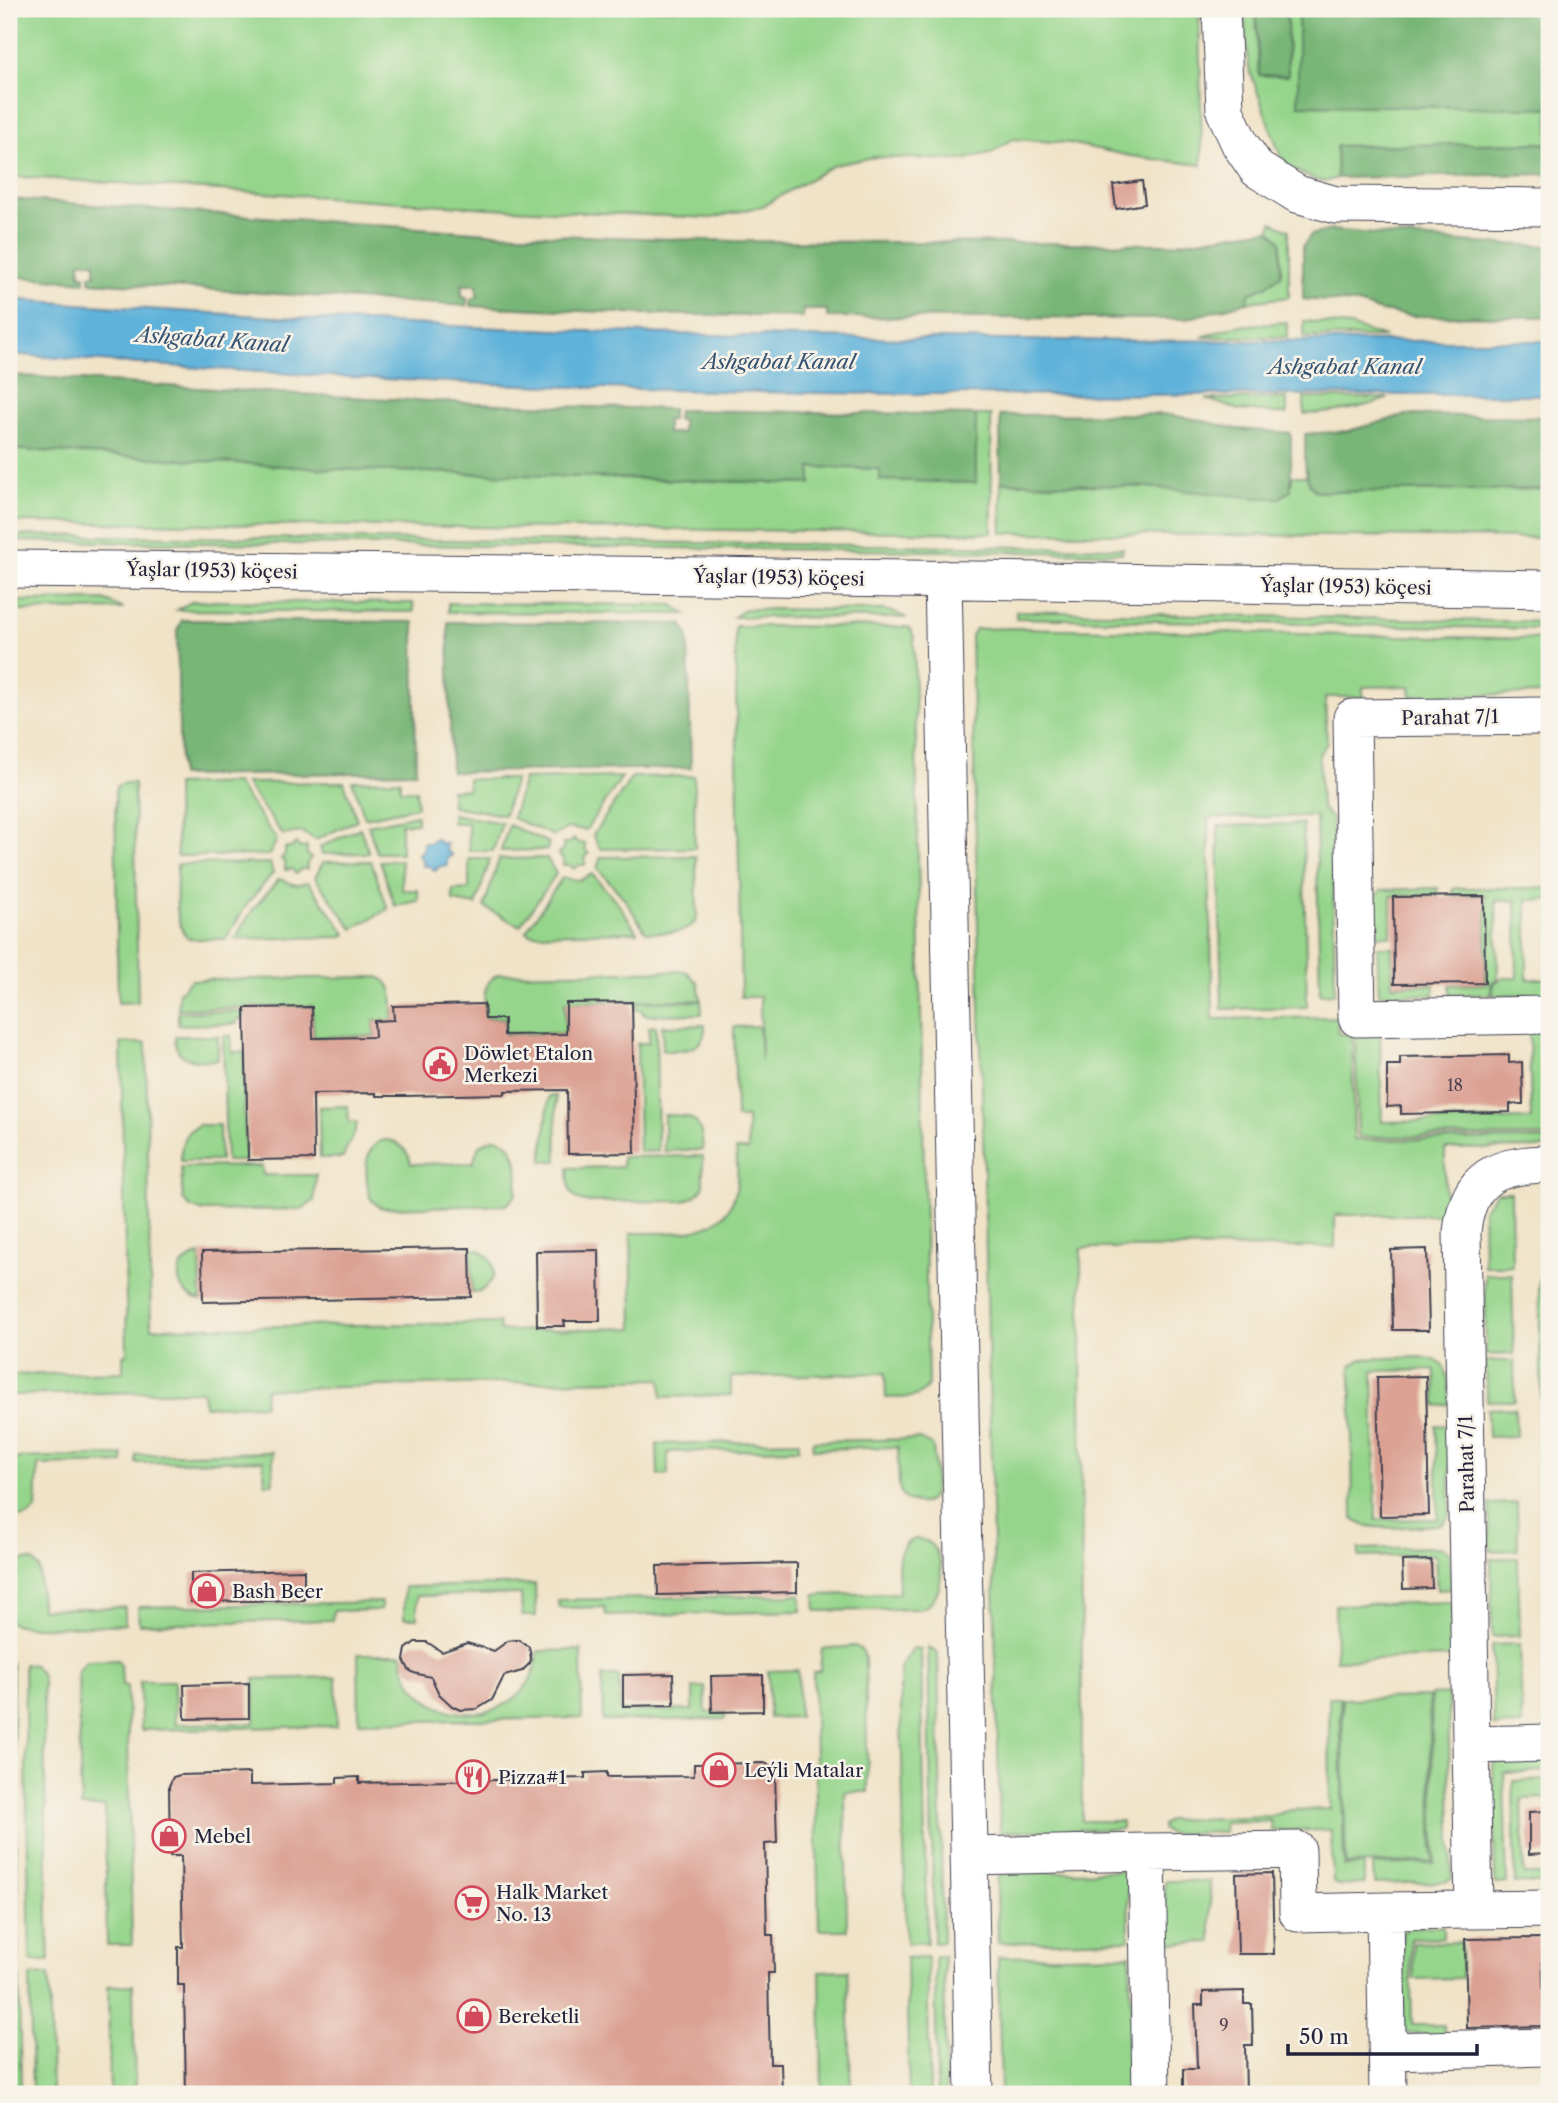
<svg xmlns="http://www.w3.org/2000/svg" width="1558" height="2103" viewBox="0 0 1558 2103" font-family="'Libre Caslon Text',serif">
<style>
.green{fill:#95d58b;stroke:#5c7c63;stroke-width:2}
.forest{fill:#78b677;stroke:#4d6c59;stroke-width:2}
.water{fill:#5eb2da;stroke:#406a8a;stroke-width:2}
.building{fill:#dba294}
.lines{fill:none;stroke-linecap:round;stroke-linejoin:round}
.minor-casing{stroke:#413f50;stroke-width:39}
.minor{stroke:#fff;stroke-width:37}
.labels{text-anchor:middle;stroke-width:5;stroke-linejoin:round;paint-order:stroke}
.number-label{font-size:16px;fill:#504251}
.street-label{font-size:19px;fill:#22223b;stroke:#f7f3e8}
.poi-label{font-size:19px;fill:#22223b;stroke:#f7f3e8;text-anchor:start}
.water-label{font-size:21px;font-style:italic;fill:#375473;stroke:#f7f3e8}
</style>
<rect width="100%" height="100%" fill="#f7f3e8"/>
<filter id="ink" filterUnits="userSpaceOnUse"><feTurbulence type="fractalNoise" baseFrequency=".0143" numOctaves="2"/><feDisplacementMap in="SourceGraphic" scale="14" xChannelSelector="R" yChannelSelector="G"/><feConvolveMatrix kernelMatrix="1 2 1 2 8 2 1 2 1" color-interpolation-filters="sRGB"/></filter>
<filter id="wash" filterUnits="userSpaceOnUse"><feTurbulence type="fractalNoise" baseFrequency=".00686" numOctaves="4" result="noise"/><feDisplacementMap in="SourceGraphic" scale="28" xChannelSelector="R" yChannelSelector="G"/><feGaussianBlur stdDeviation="1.57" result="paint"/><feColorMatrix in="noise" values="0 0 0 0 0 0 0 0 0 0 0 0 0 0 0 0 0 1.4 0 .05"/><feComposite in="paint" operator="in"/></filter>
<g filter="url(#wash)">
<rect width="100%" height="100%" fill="#f0e3c7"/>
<path class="green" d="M9 9H1199L1202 165 1130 156 1069 143 1012 139 993 152 962 160 875 157 834 165 763 206 711 218 490 208 9 176Z
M1243 9H1256L1259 75 1288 76 1287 18 1284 9H1298L1299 105 1549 108V143L1336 146 1337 178 1324 182 1309 177 1290 168 1280 155 1249 68Z
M1272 222 1289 230V297L1247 302 1250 293 1266 286 1281 241 1270 230Z
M1304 321 1350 326 1385 337H1304Z
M1287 322V337H1202L1235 326Z
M1287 398V414L1239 410 1206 399Z
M1304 398H1389C1361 409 1334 413 1304 414Z
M976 415H991L992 533 9 522V449L331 469 810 484 811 467 880 469V480L975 483Z
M1292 476H1307L1317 492 1549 489V538L1002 533 1001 482 1147 487 1280 498 1292 481Z
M9 535 1123 548 1122 553 9 541Z
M104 600 124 609 9 611V601Z
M193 601 413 603 414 612 177 610Z
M448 603 673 605 686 614 448 612Z
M746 609 884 610 896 613 907 618 734 617Z
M1016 611 1549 622V629L1016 618Z
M735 626 909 627 914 637 928 1386C919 1401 901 1397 886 1398L885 1373 731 1377V1395L662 1397 661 1379 265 1389 264 1405 204 1406 203 1391 9 1395V1375L123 1372V1355L127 1354 121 1043H146L151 1328 499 1323 500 1331 633 1328 631 1233C668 1232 723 1240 735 1194 739 1180 737 1164 736 1150H748L747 1118H736L734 1027 759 1026 761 1063 760 997H741Z
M1011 628 1549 639V694L1411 696 1410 686 1363 687V697H1325L1327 743 1319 755 1321 807 1332 819 1335 993 1320 994 1316 816 1208 818 1213 1019 1337 1017 1338 1034H1352L1354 1140 1549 1139V1148L1445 1149V1215H1335V1247L1081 1248 1082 1821H1122V1829L1000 1832 971 636 975 629Z
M694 776 695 848 600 849 593 835 632 777Z
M622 777 586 830 568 828 554 836 512 818 524 779Z
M468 779H515L504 815 452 806 451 790 468 789Z
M400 780V790H416L417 807 365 818 352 781Z
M344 782 357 820 316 840 301 832 283 835 245 783Z
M124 783H134L138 1002 118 1003 115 792 117 786Z
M236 783 277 840 269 855 177 856 176 785Z
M452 814 502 823 493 851H469L468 823H452Z
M417 815V823L401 824V853H377L368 825Z
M1303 824 1307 1007 1222 1009 1218 826Z
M509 825 549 843 547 850 501 851Z
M360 828 369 853 322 854 320 847Z
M574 839 578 843H585V849L589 854 585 858V865H579L574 869 570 865H563V859L558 854 563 850V843H569Z
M296 843 300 848 307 847V854L311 858 307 863V869H301L296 874 292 869 285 870V863L281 859 285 854V848H291Z
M696 856 697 918C689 937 664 932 646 932L624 898 597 868 601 857Z
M547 858 556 874 520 926 484 907 499 859Z
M469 859H490L476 905 453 901V890L469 889Z
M401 860 402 890H418V901L395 906 380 861Z
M371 861 388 909 353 929 315 878 323 862Z
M270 863 273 873 247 904 226 939H190C171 927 178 885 177 864Z
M592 874 618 903 637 932 530 934 526 931 562 878 580 880Z
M279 879 296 885 308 882 346 934 343 937 235 939 253 909Z
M1438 888V895L1391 896V936H1377L1376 896 1381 890Z
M1453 888H1549V900H1527V979H1549V994L1493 995V984L1502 978H1517L1516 900 1496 901 1498 978 1491 983V995H1450V985L1486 984V895H1453Z
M1377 947H1392V985H1434V995L1379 994Z
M686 971 698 983 701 1000 565 1002V1033L505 1034V1018H485C485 1001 480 982 499 974Z
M378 977C397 983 392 1003 393 1020H374V1036L314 1037 312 1006 178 1009 179 992 191 980Z
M701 1001 702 1014 648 1015 643 1014 642 1010H636V1002Z
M243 1011V1019H237V1023L231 1024 178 1025V1012Z
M705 1025C706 1052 682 1051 663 1051L662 1026Z
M656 1026 658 1151 639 1152 637 1043H649V1027Z
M1529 1030H1549V1136L1358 1137 1355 1034 1380 1033 1382 1122 1531 1119Z
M175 1036H218V1060C198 1061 174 1063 175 1036Z
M223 1036H231L232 1052H244L245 1161H226Z
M549 1096H556L557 1161H542Z
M348 1106 349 1122H357C357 1134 346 1145 343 1158H320L319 1107Z
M664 1115C694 1115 702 1119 703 1150L664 1151Z
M199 1125H219L220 1161H181C181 1144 182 1133 199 1125Z
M495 1138C521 1143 519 1174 516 1195L507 1205 386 1208 379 1207 370 1198C367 1186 364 1166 369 1154 379 1129 407 1141 411 1164L473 1163 479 1145Z
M703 1156V1188L695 1196 684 1201 584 1202C567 1197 569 1183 568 1168L622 1167V1157Z
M262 1166 263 1175H316L314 1201 302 1209 202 1211 190 1207 183 1199 181 1167Z
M1497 1192H1511L1512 1266H1484L1483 1210Z
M471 1249H478L488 1256C500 1273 492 1290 472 1293Z
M200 1255 201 1300C172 1295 171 1260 200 1255Z
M1485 1274H1512L1514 1354 1486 1355Z
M1549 1279V1417H1542L1539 1280Z
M1419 1357C1452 1359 1448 1378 1450 1404L1436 1406 1435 1370 1373 1371 1376 1520 1438 1519 1436 1425 1450 1426V1514L1443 1523 1437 1525C1418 1526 1365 1533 1353 1519L1351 1366 1361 1359Z
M1514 1361 1515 1401H1487L1486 1361Z
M1515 1408 1516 1436 1488 1437 1487 1409Z
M920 1439 932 1445C935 1455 935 1464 935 1474 935 1495 934 1509 908 1501L903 1497 899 1487 898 1447 813 1449V1441Z
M799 1441V1449L668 1452V1475H658L657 1444Z
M273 1452V1483H265L263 1460 136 1463V1455Z
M123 1455V1463L38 1465 36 1509C29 1518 19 1520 9 1513V1461L19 1458Z
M1517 1503 1518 1550 1490 1551 1489 1504Z
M915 1539C949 1537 949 1604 918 1609L816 1611 815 1595 899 1593C899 1574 892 1546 915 1539Z
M1436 1547 1444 1548 1449 1552 1452 1589 1437 1590 1435 1555 1359 1557V1549Z
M1491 1558H1518L1520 1636 1492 1637Z
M25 1560 33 1561 39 1568 41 1609 125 1607V1624C99 1625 29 1632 9 1622V1566L15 1561Z
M535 1584 536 1616H522L521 1594 417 1596V1618H404V1587Z
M801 1595V1611L606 1616 605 1607 559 1608 558 1600Z
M381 1602V1610L333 1611 332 1620 139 1624 138 1607Z
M1452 1602 1453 1657 1336 1660 1335 1605Z
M1520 1644 1522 1725 1494 1726 1492 1645Z
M855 1646 862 1650 865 1657 868 1792H845L847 1930H819L813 1672 820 1671 822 1649Z
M913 1648 921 1649 927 1943H906L900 1669 902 1664Z
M928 1648 938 1653 943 1942 934 1943Z
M581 1650 582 1718 359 1722 358 1654H402C410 1735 533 1732 538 1651Z
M118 1660 121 1666 122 1685 127 1686 132 1945H107L105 1807H81L78 1672 86 1661Z
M12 1664 18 1962H9V1668Z
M24 1664 34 1665 41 1674 43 1682 49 1961H30Z
M798 1670 799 1717 769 1718 768 1671Z
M602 1676H619L620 1711 693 1710V1688L705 1687 706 1713H725V1719L603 1721Z
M336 1677 337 1726 141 1730 140 1681H174L175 1724 255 1723 254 1679Z
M1448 1694 1452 1879 1446 1882 1374 1884 1373 1865 1435 1863 1431 1695Z
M1329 1697H1340L1344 1866 1364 1865V1884L1337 1885 1333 1882 1331 1830 1272 1831 1271 1821 1224 1822V1832L1169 1834 1162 1829V1825L1168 1820 1271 1816 1290 1810 1330 1809Z
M1429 1697 1433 1862 1346 1864 1342 1699Z
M1549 1761V1771L1504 1773 1507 1883 1495 1884 1493 1762Z
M1549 1780V1798L1522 1799 1524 1875H1549V1883H1515L1513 1781Z
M1124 1871 1128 1878 1129 1940 998 1943 997 1880 1002 1873Z
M1168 1881H1210L1211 1942 1169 1944 1165 1942V1882Z
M1443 1926V1938L1410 1939 1412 2025H1444V2036L1404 2033 1402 1933 1409 1927Z
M1461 1942 1462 1978 1414 1979 1413 1943Z
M1130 1955 1132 2094H1001L998 1957Z
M927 1957 930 2094H909L906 1958Z
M935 1957H944L946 2094H937Z
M848 1970 851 2094H822L820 1971Z
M49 1975 52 2094H32L30 1976Z
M9 1976H19L21 2094H11Z
M133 1985 135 2094H110L108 1986Z"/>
<path class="forest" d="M1256 9H1284L1287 18 1288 76 1259 75Z
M1298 9H1549V108L1298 105Z
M1549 143V174L1337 178 1336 146Z
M9 199 489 233 734 241 1171 244 1255 231 1270 230 1281 241V275L1266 286 1250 293 1247 302 1186 319 827 317V310H803V317L646 314 471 306 472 298H477V285H462V297L467 298V306L90 282V275H95V262H80V275H85V282L9 276Z
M1331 230 1473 243 1549 246V317L1413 316 1381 311 1354 303 1303 299V246L1311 235Z
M9 375C230 391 451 405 672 409V420H667V433H682V420H677L678 410 976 415V483L880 480V469L811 467V484L331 469 9 449Z
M1162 414 1195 419 1237 429 1291 433V490L1280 498H1260L1147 487 1001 482 1000 415Z
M1406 415 1549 417V489L1317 492C1301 482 1306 451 1305 434L1348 431Z
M182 620 414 622 416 772 180 776 177 631Z
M448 622 682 624 688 635 691 768 451 772Z"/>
<path class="water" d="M9 299C220 315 431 327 643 333 945 343 1247 340 1549 341V395C1304 394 1059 396 813 393 545 389 276 376 9 354Z
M435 838 440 843H446V850L452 855 447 859V866H440L435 871 430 866H423V860L418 855 423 850V843H430Z"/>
<g id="blocks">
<path class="building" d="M1142 181 1145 204 1116 209 1113 185Z
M1484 896 1485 983 1394 984 1393 897Z
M632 1002 635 1153 568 1154 567 1090 505 1091V1094L403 1096H376V1093L313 1094 314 1159 248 1160 245 1008 312 1007 313 1038 375 1037 374 1021 394 1020 393 1006 484 1004 485 1019H504V1035L566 1034V1003Z
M1509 1055V1063L1522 1062 1523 1104H1510V1112L1401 1114V1106L1387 1107V1065H1400V1057Z
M470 1248 471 1297 203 1302 202 1252Z
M1427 1249 1429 1330H1393L1391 1250Z
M599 1250 600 1321H564L565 1326H537L536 1251Z
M1426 1376 1429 1515 1380 1516 1377 1377Z
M1431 1560 1432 1588 1403 1589 1402 1561Z
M797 1563V1592L658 1595 657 1566Z
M304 1570V1600L191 1602V1573Z
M514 1640H519L529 1647 531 1658 530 1663 522 1671 504 1676 492 1700 477 1709 460 1710 452 1706 439 1694 431 1677 414 1673 409 1670 404 1660 406 1649 415 1642H427L442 1652 467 1643 494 1651 508 1641Z
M673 1674 674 1705 623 1706V1675Z
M763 1675V1711L712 1712 711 1676Z
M249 1683V1718L185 1719 184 1685Z
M764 1763 770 1765 775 1774 777 1843 765 1844 767 1935H773L774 1973H768L770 2064H781L782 2094H186L184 1985H178V1947H183L181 1856H170L169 1786 173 1777 180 1775 250 1773V1785L337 1783V1778L359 1777V1783L585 1778V1773L607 1772V1777L694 1776V1764Z
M1549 1811V1853L1529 1854V1812Z
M1272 1873 1274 1954H1238L1236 1874Z
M1542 1938 1544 2026 1467 2028 1465 1939Z
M1244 1991V2004H1252L1253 2045H1245L1246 2094H1183V2069H1197L1195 2005H1203V1992Z"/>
</g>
</g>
<g filter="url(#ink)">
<use href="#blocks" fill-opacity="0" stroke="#413f50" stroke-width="2"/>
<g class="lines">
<defs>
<path id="minor" d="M1221 9 1225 111 1240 144 1257 169 1297 194 1336 205 1549 207
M9 569 712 576 1549 589
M943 579 974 2094
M1549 716 1352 718 1357 1018 1549 1015
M1471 1745 1549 1743
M969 1856 1147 1852
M1474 1910 1462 1232C1468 1175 1498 1165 1549 1164
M1385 1911 1549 1909
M1388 2051 1549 2047
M1151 2094 1147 1852 1297 1850 1298 1913 1385 1911 1388 2094"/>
</defs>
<use href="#minor" class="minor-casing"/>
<use href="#minor" class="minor"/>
</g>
</g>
<defs>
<symbol id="civic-ring" viewBox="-11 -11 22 22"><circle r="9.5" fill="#f7f3e8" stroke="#d1495b" stroke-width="1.5"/><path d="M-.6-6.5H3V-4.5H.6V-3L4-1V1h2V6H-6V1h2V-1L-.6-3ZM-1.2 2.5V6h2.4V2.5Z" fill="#d1495b"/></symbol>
<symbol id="shop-ring" viewBox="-11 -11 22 22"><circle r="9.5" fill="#f7f3e8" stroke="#d1495b" stroke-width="1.5"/><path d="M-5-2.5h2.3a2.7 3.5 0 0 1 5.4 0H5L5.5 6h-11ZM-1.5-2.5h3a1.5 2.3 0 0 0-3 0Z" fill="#d1495b"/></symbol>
<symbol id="restaurant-ring" viewBox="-11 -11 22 22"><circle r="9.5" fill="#f7f3e8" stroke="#d1495b" stroke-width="1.5"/><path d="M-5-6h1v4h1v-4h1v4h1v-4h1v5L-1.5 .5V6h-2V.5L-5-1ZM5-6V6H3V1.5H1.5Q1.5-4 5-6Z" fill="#d1495b"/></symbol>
<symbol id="supermarket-ring" viewBox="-11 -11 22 22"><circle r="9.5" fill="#f7f3e8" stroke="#d1495b" stroke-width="1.5"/><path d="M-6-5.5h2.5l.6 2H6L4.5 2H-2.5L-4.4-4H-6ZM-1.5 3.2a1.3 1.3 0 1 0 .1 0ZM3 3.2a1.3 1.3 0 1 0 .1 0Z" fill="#d1495b"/></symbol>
</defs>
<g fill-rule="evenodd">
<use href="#civic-ring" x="421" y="1045" width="38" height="38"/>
<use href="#shop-ring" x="188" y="1572" width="38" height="38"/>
<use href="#shop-ring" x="700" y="1751" width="38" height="38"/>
<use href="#restaurant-ring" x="454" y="1758" width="38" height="38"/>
<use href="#shop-ring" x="150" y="1817" width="38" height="38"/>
<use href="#supermarket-ring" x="453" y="1884" width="38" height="38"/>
<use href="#shop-ring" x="455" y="1997" width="38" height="38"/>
</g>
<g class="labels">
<g class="number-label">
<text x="1455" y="1091">18</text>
<text x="1224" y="2031">9</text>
</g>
<g class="street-label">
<text transform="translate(212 570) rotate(1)" y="7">Ýaşlar (1953) köçesi</text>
<text transform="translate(779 577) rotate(1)" y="7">Ýaşlar (1953) köçesi</text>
<text transform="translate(1346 586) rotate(1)" y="7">Ýaşlar (1953) köçesi</text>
<text transform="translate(1450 717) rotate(-1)" y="7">Parahat 7/1</text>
<text transform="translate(1466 1464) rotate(-91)" y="7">Parahat 7/1</text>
</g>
<g class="poi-label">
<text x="464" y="1060">Döwlet Etalon<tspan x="464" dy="22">Merkezi</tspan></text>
<text x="232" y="1598">Bash Beer</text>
<text x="744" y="1777">Leýli Matalar</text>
<text x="498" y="1784">Pizza#1</text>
<text x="194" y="1843">Mebel</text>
<text x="496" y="1899">Halk Market<tspan x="496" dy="22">No. 13</tspan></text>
<text x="498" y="2023">Bereketli</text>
</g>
<g class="water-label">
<text transform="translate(212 340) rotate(4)" y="7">Ashgabat Kanal</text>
<text x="779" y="369">Ashgabat Kanal</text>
<text x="1345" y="374">Ashgabat Kanal</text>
</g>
</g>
<rect width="1558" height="2103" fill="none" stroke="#f7f3e8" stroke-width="35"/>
<path d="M1288 2044v10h189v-10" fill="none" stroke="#22223b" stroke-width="3.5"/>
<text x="1299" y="2044" font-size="21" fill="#22223b" stroke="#f7f3e8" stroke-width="5" paint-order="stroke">50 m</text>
</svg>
